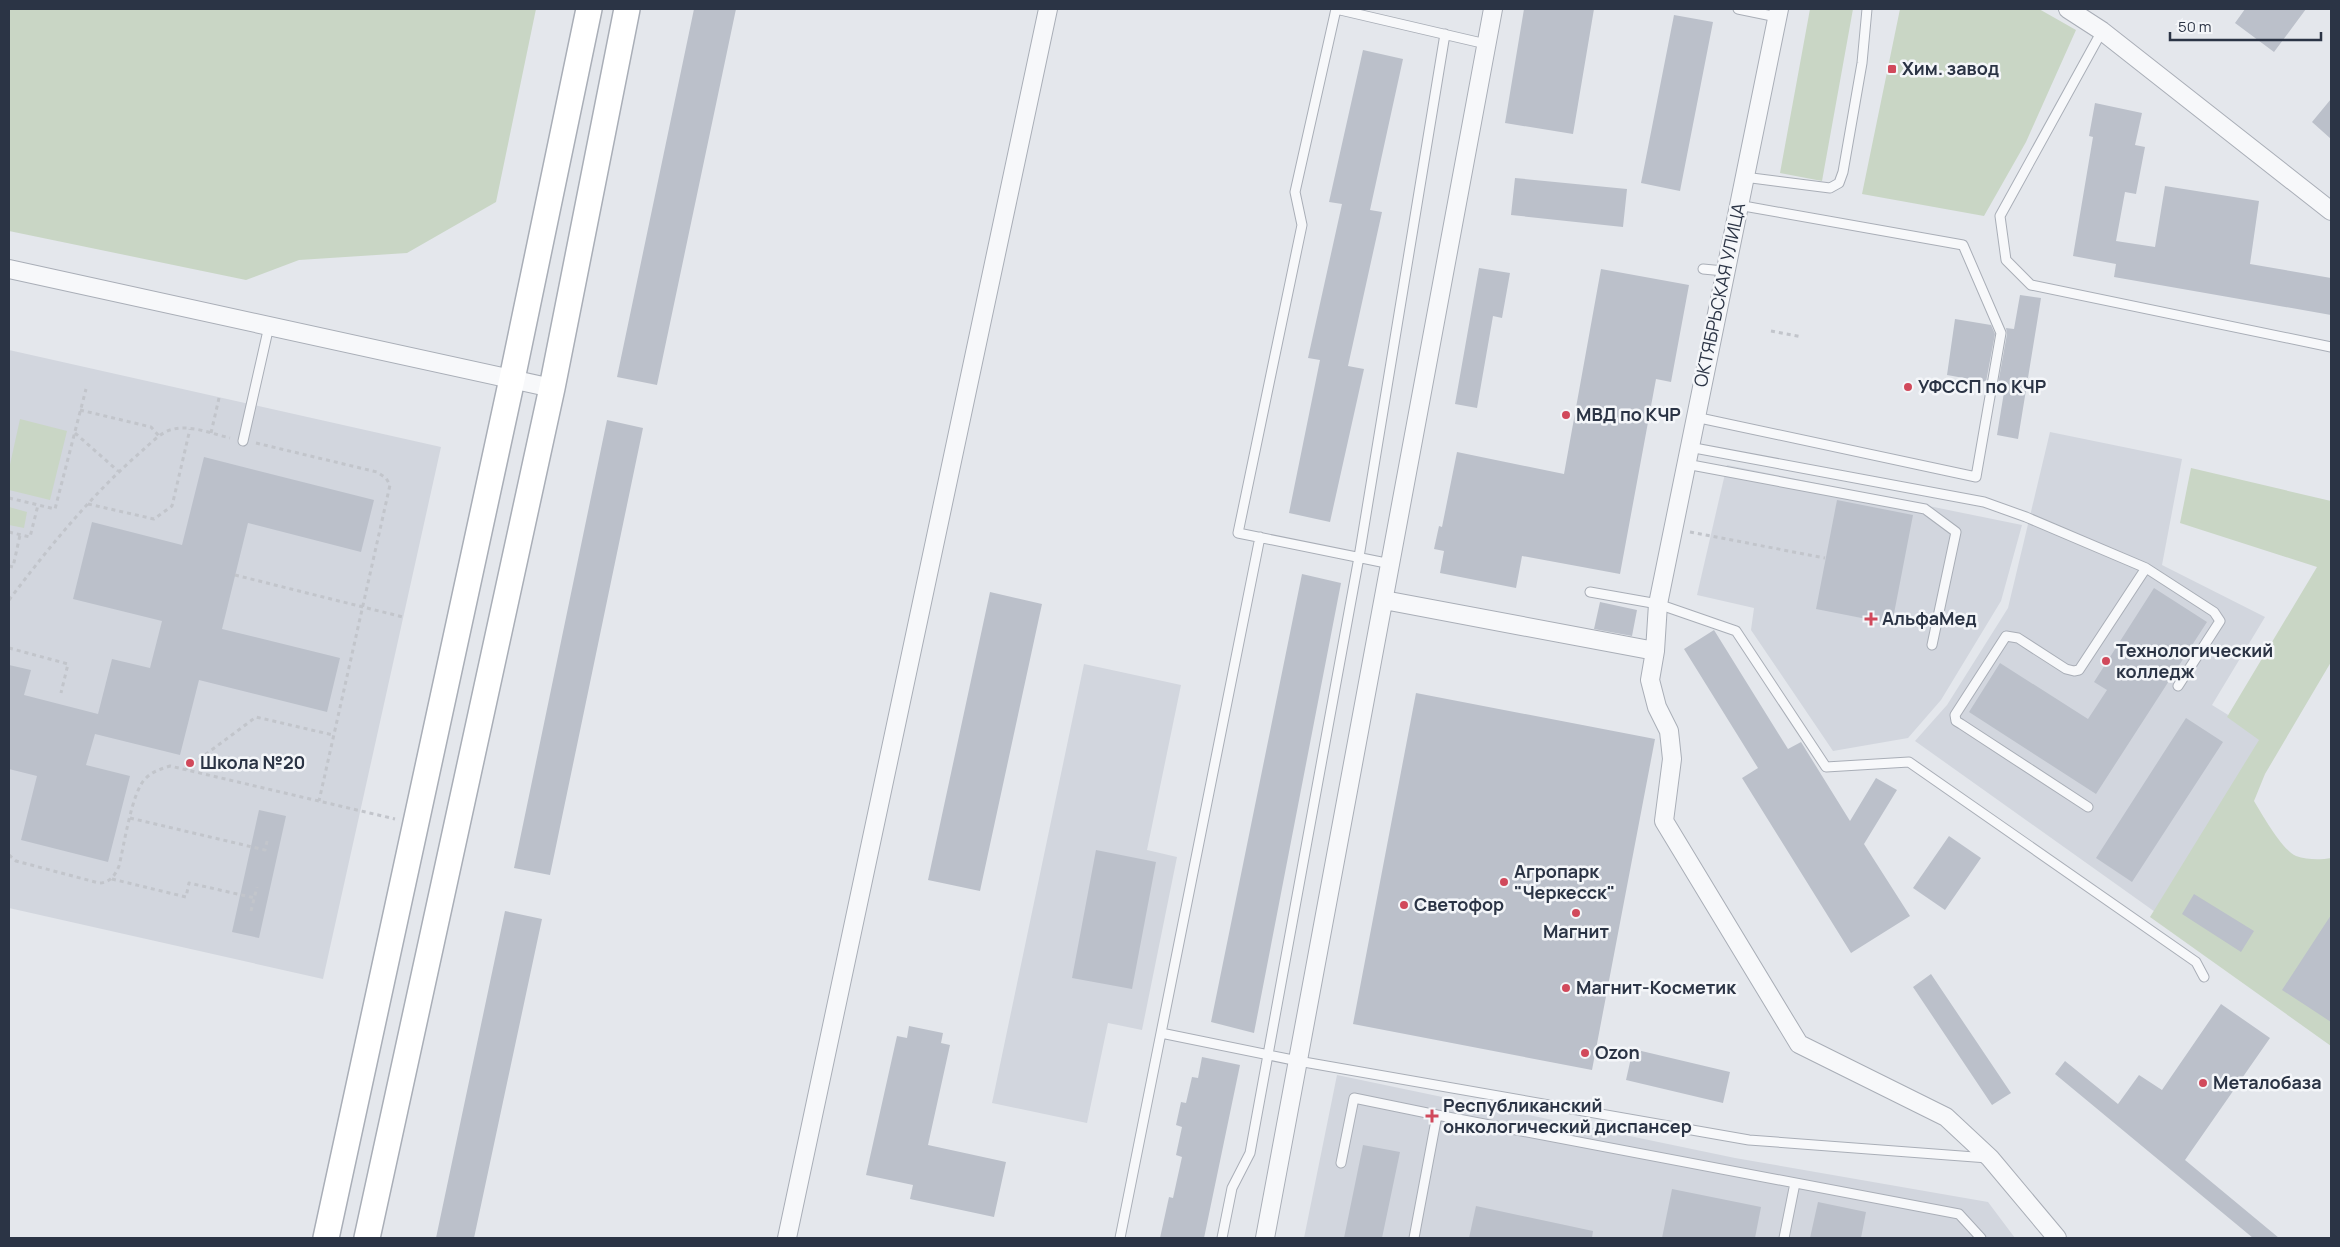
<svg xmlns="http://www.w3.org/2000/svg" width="2340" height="1247" viewBox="0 0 2340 1247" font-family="Manrope,sans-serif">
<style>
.built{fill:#d2d6de}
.green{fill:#c9d6c5}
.building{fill:#bbc0ca}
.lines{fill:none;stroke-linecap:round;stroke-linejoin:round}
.lane-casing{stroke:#a9aeb7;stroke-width:11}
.street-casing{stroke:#a9aeb7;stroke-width:20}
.secondary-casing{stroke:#a9aeb7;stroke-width:28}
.path{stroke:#c2c5cb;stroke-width:3;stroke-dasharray:4 4;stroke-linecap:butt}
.lane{stroke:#f7f8fa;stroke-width:9}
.street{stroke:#f7f8fa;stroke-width:18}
.secondary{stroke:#fff;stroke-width:25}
.poi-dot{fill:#d1495b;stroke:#f4f6f9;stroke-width:2}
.labels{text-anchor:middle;stroke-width:5;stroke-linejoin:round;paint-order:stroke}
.poi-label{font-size:18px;font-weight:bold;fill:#2b3445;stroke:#f4f6f9;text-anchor:start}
.street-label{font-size:18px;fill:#2b3445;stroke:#f4f6f9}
</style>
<rect width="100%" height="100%" fill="#e4e7ec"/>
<path class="built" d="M9 350 441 447 323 979 9 908Z
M2050 432 2182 459 2162 565 2265 617 2212 705 2272 742 2165 919 1915 741 1947 705 2008 608Z
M1727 465 2022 525 2001 601 1941 700 1908 738 1833 751 1751 630 1754 608 1697 595Z
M1084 664 1181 685 1147 850 1177 857 1142 1030 1108 1023 1087 1123 992 1103Z
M1337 1075 1735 1158 1988 1202 2015 1238H1304Z"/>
<path class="green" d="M9 9H536L496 202 407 253 299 260 246 280 9 231Z
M1810 9H1853L1822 181 1780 173Z
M1900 9H2039L2076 30 2026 142 1984 216 1862 194Z
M20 419 67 431 50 500 9 490V469Z
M2191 468 2331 501V662L2265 774 2254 801C2262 814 2282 850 2296 856 2307 860 2321 860 2331 858V1046L2150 917 2259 740 2227 717 2317 567 2180 523Z
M9 507 27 512 24 528 9 525Z"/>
<path class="building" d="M694 9H736L657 385 617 377Z
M1524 9H1594L1573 134 1505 123Z
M2245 9H2306L2274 52 2235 23Z
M1674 15 1713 22 1680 191 1641 183Z
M1363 50 1403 59 1370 210 1382 212 1348 366 1364 369 1330 522 1289 513 1320 360 1308 358 1342 204 1329 202Z
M2331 99V139L2312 122Z
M2095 103 2142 113 2135 145 2145 147 2136 194 2125 192 2116 241 2155 247 2165 186 2259 201 2250 264 2331 278V315L2114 277 2116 264 2073 256 2093 137 2089 136Z
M1515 178 1627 189 1623 227 1511 215Z
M1479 268 1510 273 1502 318 1493 316 1477 408 1455 404Z
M1601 269 1689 285 1671 382 1656 379 1620 574 1522 556 1516 588 1440 573 1444 551 1434 549 1439 526 1442 527 1457 452 1564 474Z
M2020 295 2041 298 2018 439 1997 435 2005 386 1998 384 2007 334 2006 328 2014 329Z
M1955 319 1991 325 1995 334 1986 382 1947 375Z
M607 420 643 428 550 875 514 868Z
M204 457 374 500 361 552 248 523 222 629 340 658 327 712 199 680 180 755 95 734 86 765 130 776 108 862 21 840 37 776 9 769V665L31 670 24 695 98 714 112 659 150 668 162 621 73 599 92 522 182 545Z
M1837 500 1913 515 1892 624 1816 609Z
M1302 574 1341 583 1254 1033 1211 1022Z
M2154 588 2207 622 2096 794 1969 712 2000 663 2088 719 2107 690 2094 682Z
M990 592 1042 604 980 891 928 880Z
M1600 602 1637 610 1632 636 1594 629Z
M1714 630 1788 749 1801 742 1850 821 1876 778 1897 790 1864 844 1910 916 1851 953 1742 778 1758 768 1684 649Z
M1416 693 1655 739 1592 1070 1353 1024Z
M2186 718 2223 742 2132 882 2096 858Z
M259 810 286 816 259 938 232 932Z
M1949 836 1981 858 1945 910 1913 888Z
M1096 850 1156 862 1132 989 1072 978Z
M2194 894 2254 931 2241 952 2182 914Z
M505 911 542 919 474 1238H436Z
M2331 915V1022L2282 990Z
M1931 974 2011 1093 1992 1105 1913 987Z
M2221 1004 2270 1038 2185 1160 2279 1238H2253L2055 1074 2065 1061 2118 1104 2139 1075 2162 1090Z
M909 1026 943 1033 941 1043 950 1045 928 1145 1006 1162 994 1217 910 1199 913 1185 866 1175 897 1036 907 1038Z
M1633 1049 1730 1072 1723 1103 1626 1080Z
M1202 1057 1240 1065 1204 1238H1160L1169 1197 1173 1198 1182 1157 1176 1155 1182 1127 1176 1125 1181 1102 1186 1103 1192 1077 1198 1078Z
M1363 1145 1400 1152 1382 1238H1344Z
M1672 1189 1761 1207 1755 1238H1662Z
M1818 1202 1866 1212 1861 1238H1810Z
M1476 1206 1593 1231 1592 1238H1469Z"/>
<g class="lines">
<defs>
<path id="lane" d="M1738 9 1777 17
M2102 31 2000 216 2006 260 2031 285 2331 347
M1744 177 1830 188 1839 183 1843 172 1862 63 1867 9
M1703 269 1724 271
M1695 417 1976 477 2001 333 1963 245 1738 205
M243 441 269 326
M1689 447 1984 502 2026 517 2146 568 2079 670 2074 671 2066 669 2018 638 2006 636 1955 715 1956 721 1961 724 2088 807
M1686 464 1925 509 1956 532 1932 645
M1260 537 1161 1033 1298 1061 1749 1140 1988 1158
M1391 564 1238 533 1302 225 1295 192 1336 9 1486 44
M2146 568 2214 612 2220 621 2178 686
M1590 592 1658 604 1736 631 1826 767 1909 762 2196 962 2204 977
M1341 1163 1354 1098 1437 1115
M1120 1238 1161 1033
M1222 1238 1232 1188 1250 1153 1359 557 1445 34
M1414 1238 1437 1115 1959 1214 1981 1238
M1784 1238 1795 1183"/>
<path id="street" d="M1779 9 1658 604 1655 651 1650 680 1657 707 1669 731 1672 759 1664 821 1799 1044 1946 1117 1990 1158 2057 1238
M2068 9 2102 31 2331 211
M9 269 552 388
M1384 600 1655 651
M787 1238 1048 9
M1265 1238 1493 9"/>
<path id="secondary" d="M326 1238 512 379 589 9
M367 1238 552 388 627 9"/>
</defs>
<use href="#lane" class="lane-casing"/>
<use href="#street" class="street-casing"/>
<use href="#secondary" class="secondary-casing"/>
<path class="path" d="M1771 331 1802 337
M80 410 151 427 159 436
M75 433 118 471
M211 433 219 398
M256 443 377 472 386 478 390 485 319 801
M9 498 55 509 86 389
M88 504 154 519 172 506 190 429
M9 532 30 537 38 505
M1690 532 1825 558
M9 566 13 567 20 535
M235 575 403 617
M9 600C50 546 92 494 143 450 152 442 162 431 174 429 192 425 213 434 230 438
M9 648 68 664 61 693
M186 769 256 717 333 735
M130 818 265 850 268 837
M9 855 16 861 99 883C109 883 115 876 119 866 124 846 132 790 146 778 153 771 161 769 170 766L395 819
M112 879 186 897 189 883 255 898
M251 911 257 887"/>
<use href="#lane" class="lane"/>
<use href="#street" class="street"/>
<use href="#secondary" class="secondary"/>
</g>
<g class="poi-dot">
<rect x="1887" y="64" width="10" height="10" rx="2.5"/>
<circle cx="1908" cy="387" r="5"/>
<circle cx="1566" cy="415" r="5"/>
<path d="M1868.5 611.5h5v5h5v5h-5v5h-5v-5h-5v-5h5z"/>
<circle cx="2106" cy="661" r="5"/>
<circle cx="190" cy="763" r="5"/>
<circle cx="1504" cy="882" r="5"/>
<circle cx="1404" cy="905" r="5"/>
<circle cx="1576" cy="913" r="5"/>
<circle cx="1566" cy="988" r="5"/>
<circle cx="1585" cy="1053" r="5"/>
<circle cx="2203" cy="1083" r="5"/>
<path d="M1429.5 1108.5h5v5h5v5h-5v5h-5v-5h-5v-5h5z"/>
</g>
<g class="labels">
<g class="poi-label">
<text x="1902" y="75">Хим. завод</text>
<text x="1918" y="393">УФССП по КЧР</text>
<text x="1576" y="421">МВД по КЧР</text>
<text x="1882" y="625">АльфаМед</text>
<text x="2116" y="657">Технологический<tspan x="2116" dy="21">колледж</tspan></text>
<text x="200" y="769">Школа №20</text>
<text x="1514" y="878">Агропарк<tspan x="1514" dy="21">"Черкесск"</tspan></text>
<text x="1414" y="911">Светофор</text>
<text x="1576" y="938" text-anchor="middle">Магнит</text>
<text x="1576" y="994">Магнит-Косметик</text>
<text x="1595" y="1059">Ozon</text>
<text x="2213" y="1089">Металобаза</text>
<text x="1443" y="1112">Республиканский<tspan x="1443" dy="21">онкологический диспансер</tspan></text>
</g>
<g class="street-label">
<text transform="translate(1720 295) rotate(-78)" y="6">ОКТЯБРЬСКАЯ УЛИЦА</text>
</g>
</g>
<rect width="2340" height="1247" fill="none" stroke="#2b3445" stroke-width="20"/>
<path d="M2170 32v8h151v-8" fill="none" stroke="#2b3445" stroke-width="2.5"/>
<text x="2178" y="32" font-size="15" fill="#2b3445" stroke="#f4f6f9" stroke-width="4" paint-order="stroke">50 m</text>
</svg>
